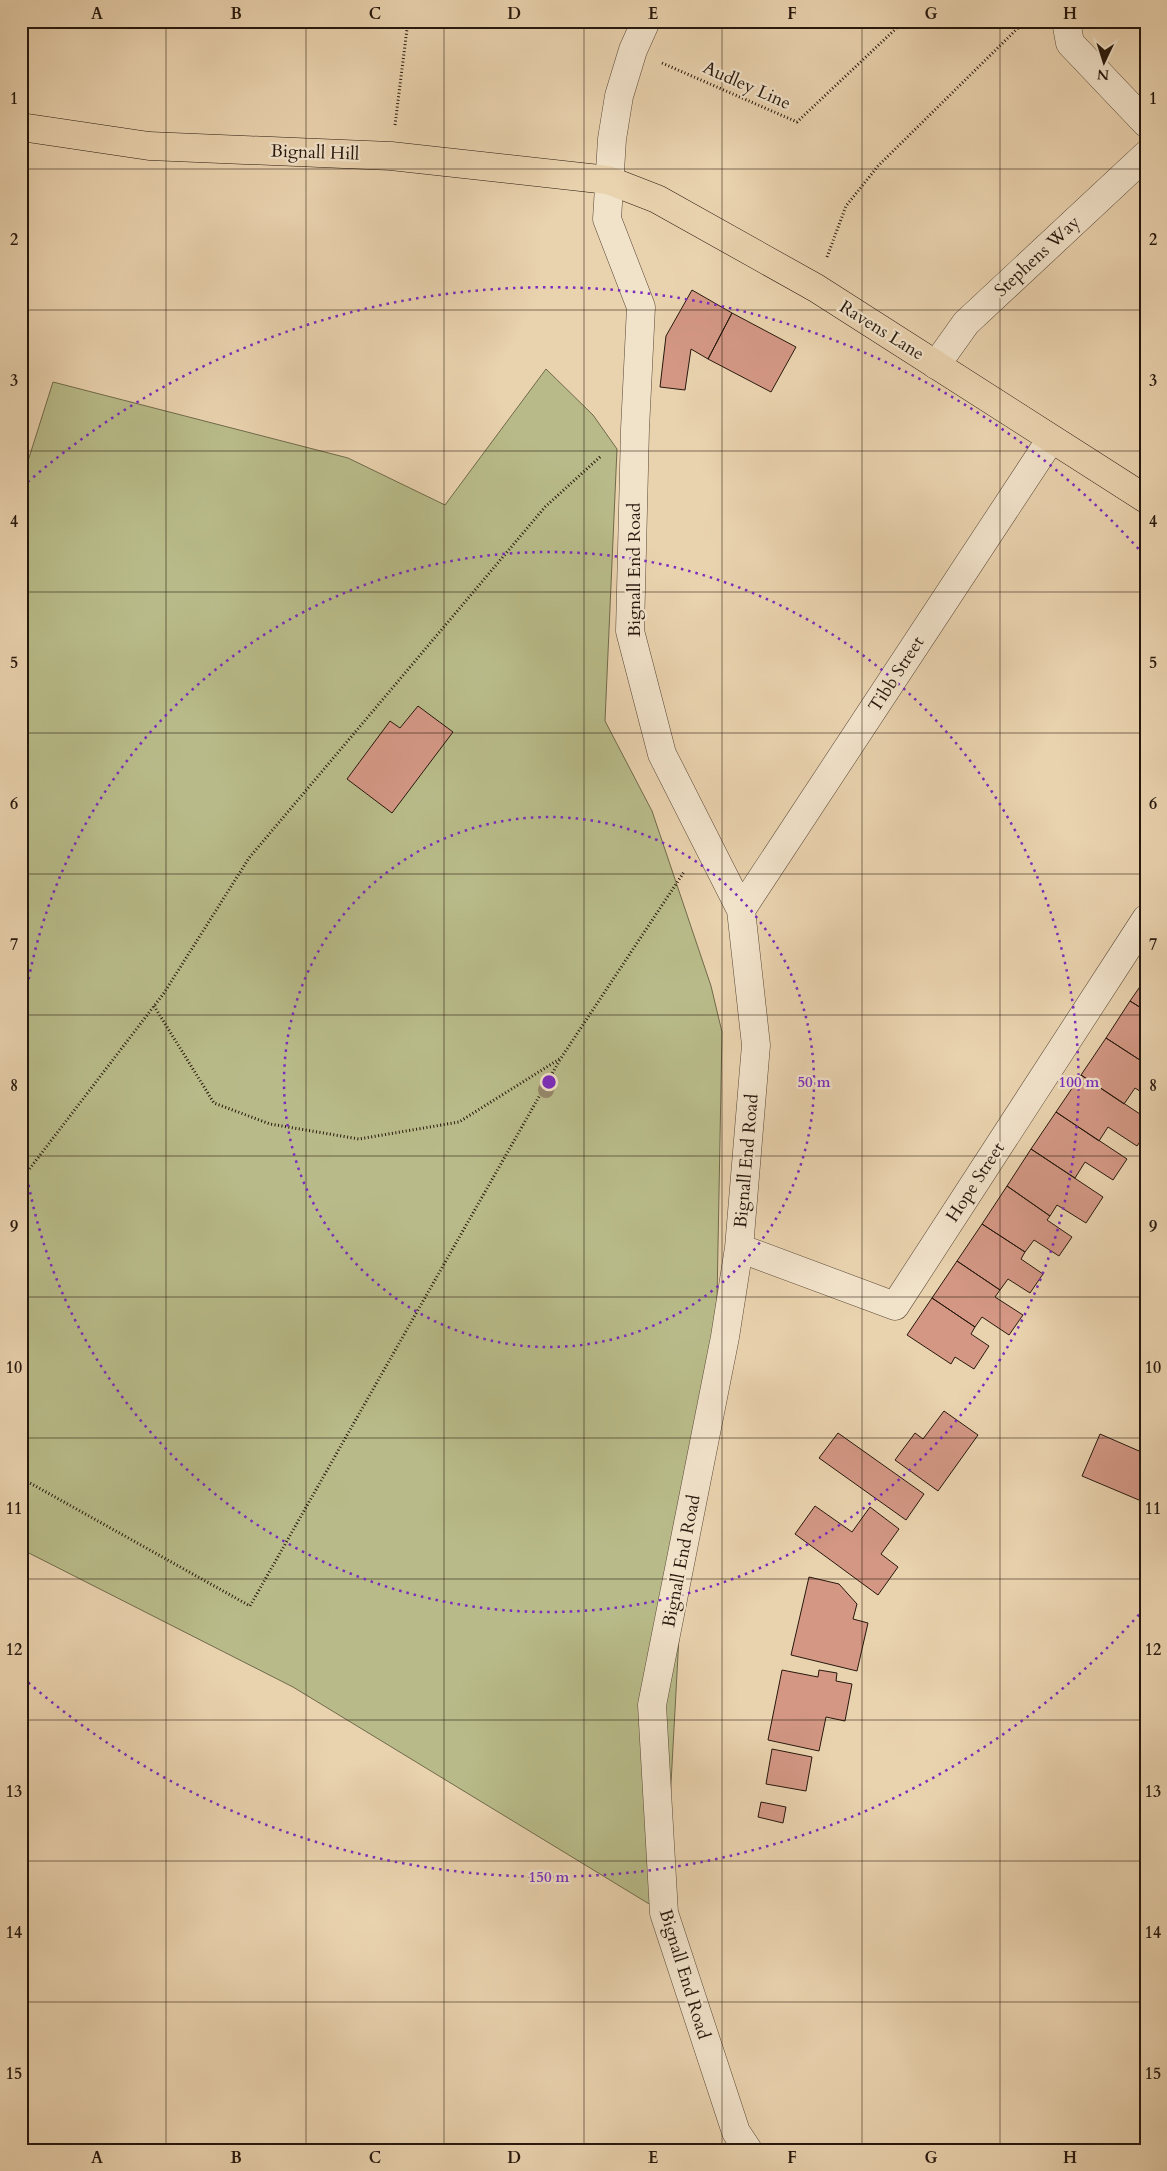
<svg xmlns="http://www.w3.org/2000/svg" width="1167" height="2171" viewBox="0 0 1167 2171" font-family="Cardo,serif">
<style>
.green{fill:#b8bb89;stroke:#706a4b}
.building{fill:#d39784;stroke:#27180d}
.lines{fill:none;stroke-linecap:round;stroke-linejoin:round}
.minor-casing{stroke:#584635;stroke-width:29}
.major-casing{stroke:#27180d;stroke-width:29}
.path{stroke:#27180d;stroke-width:3;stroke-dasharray:1 2.5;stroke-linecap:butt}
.minor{stroke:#f1e2ca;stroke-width:28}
.major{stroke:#e9d2ae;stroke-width:28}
.tree{fill:#96876a}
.grid{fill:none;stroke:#27180d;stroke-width:1;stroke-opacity:0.55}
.ring{fill:none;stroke:#7b2cbf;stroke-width:2.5;stroke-dasharray:2.5 5}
.labels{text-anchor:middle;stroke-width:4.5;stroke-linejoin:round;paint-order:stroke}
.street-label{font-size:18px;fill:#27180d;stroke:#f1e2ca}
.centre{fill:#7b2cbf;stroke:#f1e2ca;stroke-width:2.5}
.ring-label{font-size:15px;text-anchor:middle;font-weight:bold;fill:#7b2cbf;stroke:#f1e2ca;stroke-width:4.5;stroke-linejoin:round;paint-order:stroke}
.neatline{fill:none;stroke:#27180d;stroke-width:2}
.grid-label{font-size:16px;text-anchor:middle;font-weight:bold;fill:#27180d}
</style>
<rect width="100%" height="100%" fill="#e9d2ae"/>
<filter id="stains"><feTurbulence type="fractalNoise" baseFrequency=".004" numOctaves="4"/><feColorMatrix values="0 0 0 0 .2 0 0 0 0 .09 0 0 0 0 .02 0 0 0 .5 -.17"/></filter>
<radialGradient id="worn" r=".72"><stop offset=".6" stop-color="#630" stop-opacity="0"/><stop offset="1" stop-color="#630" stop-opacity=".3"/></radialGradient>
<path class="green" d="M546 369 593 415 617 449 605 721 652 811 711 986 722 1032 717 1300 725 1337 684 1544 664 1913 293 1687 21 1549V483L53 382 348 458 445 505Z"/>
<path class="building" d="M692 290 732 313 708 359 691 349 685 390 660 387 666 336Z
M732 313 796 347 771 392 708 359Z
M418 706 453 732 392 813 347 779 390 721 400 728Z
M1146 978V1011L1130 1001Z
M1130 1001 1146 1011V1064L1106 1038Z
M1106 1038 1146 1064V1095L1135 1088 1124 1104 1081 1075Z
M1081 1075 1146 1118V1133L1137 1146 1108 1127 1099 1141 1056 1112Z
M1056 1112 1127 1159 1113 1180 1085 1162 1075 1178 1031 1149Z
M1031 1149 1103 1197 1086 1223 1057 1205 1050 1216 1007 1186Z
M1007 1186 1050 1216 1047 1220 1072 1237 1059 1256 1034 1240 1025 1252 982 1224Z
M982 1224 1025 1252 1021 1259 1043 1274 1030 1293 1008 1279 1000 1290 957 1261Z
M957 1261 1000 1290 995 1297 1023 1315 1009 1335 982 1317 975 1327 932 1298Z
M932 1298 975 1327 971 1334 989 1346 974 1369 955 1357 951 1364 907 1335Z
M944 1411 978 1435 938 1491 895 1460 915 1433 923 1439Z
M838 1433 924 1494 906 1520 819 1458Z
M1100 1434 1146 1454V1503L1082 1476Z
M815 1506 852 1532 870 1507 899 1529 881 1554 898 1567 878 1595 795 1534Z
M809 1577 839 1584 857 1604 853 1619 868 1623 857 1671 791 1655Z
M782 1670 818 1677 819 1670 837 1673 836 1681 852 1684 845 1721 826 1717 819 1751 768 1740Z
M772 1749 812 1757 806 1791 766 1784Z
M761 1802 786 1807 783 1823 758 1817Z"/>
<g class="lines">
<defs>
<path id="minor" d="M646 21 633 50 619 96 612 139 607 219 641 307 635 429 630 631 662 754 741 910 756 1045 739 1248 725 1337 652 1705 664 1913 736 2132 748 2150
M1066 21 1070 43 1146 123
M936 365 966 323 1146 155
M741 910 1051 439
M739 1248 895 1306 1146 919"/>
<path id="major" d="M21 127 149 146 391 156 608 180 657 199 816 288 1146 499"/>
</defs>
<use href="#minor" class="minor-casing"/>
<use href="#major" class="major-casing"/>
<path class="path" d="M662 63 797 122 904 21
M395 125 408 21
M827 257 846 206 878 166 1025 21
M154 1006 214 1103 270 1124 359 1139 459 1122 561 1058 684 872
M21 1180 164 993 249 858 545 507 601 456
M21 1478 250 1606 561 1058"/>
<use href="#minor" class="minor"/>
<use href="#major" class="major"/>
</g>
<circle class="tree" cx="546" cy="1090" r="8"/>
<path class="grid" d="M166 21V2150M306 21V2150M444 21V2150M584 21V2150M722 21V2150M862 21V2150M1000 21V2150M21 169H1146M21 310H1146M21 451H1146M21 592H1146M21 733H1146M21 874H1146M21 1015H1146M21 1156H1146M21 1297H1146M21 1438H1146M21 1579H1146M21 1720H1146M21 1861H1146M21 2002H1146"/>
<g class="ring">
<circle cx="549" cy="1082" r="265"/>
<path d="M21 1031A530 530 0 1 1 21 1133"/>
<path d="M1144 1609A795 795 0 0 1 22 1677M22 487A795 795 0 0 1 1144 555"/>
</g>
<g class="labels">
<g class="street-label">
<text transform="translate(747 85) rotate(24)" y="6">Audley Line</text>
<text transform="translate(315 152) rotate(2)" y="6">Bignall Hill</text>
<text transform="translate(1037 256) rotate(-43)" y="6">Stephens Way</text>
<text transform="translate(882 330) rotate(32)" y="6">Ravens Lane</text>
<text transform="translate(634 570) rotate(-90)" y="6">Bignall End Road</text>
<text transform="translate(896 674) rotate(-57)" y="6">Tibb Street</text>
<text transform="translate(746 1161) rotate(-85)" y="6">Bignall End Road</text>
<text transform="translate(975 1182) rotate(-57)" y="6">Hope Street</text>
<text transform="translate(681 1561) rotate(-79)" y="6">Bignall End Road</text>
<text transform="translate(685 1974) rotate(73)" y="6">Bignall End Road</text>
</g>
</g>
<circle cx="549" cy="1082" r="8" class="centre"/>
<g class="ring-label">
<text x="814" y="1087">50 m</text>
<text x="1079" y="1087">100 m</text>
<text x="549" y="1882">150 m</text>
</g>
<rect width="1167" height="2171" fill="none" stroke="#e9d2ae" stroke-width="55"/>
<g transform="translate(1104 62) rotate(184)" stroke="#f1e2ca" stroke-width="4" paint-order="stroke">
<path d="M0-4L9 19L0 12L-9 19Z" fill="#27180d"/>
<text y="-8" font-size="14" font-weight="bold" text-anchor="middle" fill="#27180d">N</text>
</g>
<rect x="28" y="28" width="1112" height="2116" class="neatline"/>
<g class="grid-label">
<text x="97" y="19">A</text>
<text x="236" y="19">B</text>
<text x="375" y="19">C</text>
<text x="514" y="19">D</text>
<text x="653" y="19">E</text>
<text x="792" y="19">F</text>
<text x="931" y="19">G</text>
<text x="1070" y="19">H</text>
<text x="14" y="104">1</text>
<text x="1153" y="104">1</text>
<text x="14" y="245">2</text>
<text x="1153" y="245">2</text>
<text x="14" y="386">3</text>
<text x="1153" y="386">3</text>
<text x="14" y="527">4</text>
<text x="1153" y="527">4</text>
<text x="14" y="668">5</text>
<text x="1153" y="668">5</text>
<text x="14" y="809">6</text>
<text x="1153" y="809">6</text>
<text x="14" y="950">7</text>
<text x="1153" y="950">7</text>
<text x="14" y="1091">8</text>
<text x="1153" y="1091">8</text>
<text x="14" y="1232">9</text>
<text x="1153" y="1232">9</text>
<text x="14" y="1373">10</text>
<text x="1153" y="1373">10</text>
<text x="14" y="1514">11</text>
<text x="1153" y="1514">11</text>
<text x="14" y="1655">12</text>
<text x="1153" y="1655">12</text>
<text x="14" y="1797">13</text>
<text x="1153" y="1797">13</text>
<text x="14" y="1938">14</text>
<text x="1153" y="1938">14</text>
<text x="14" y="2079">15</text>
<text x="1153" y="2079">15</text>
<text x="97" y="2163">A</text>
<text x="236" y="2163">B</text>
<text x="375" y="2163">C</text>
<text x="514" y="2163">D</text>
<text x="653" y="2163">E</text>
<text x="792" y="2163">F</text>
<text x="931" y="2163">G</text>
<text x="1070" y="2163">H</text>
</g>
<rect width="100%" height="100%" filter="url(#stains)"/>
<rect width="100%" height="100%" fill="url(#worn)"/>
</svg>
